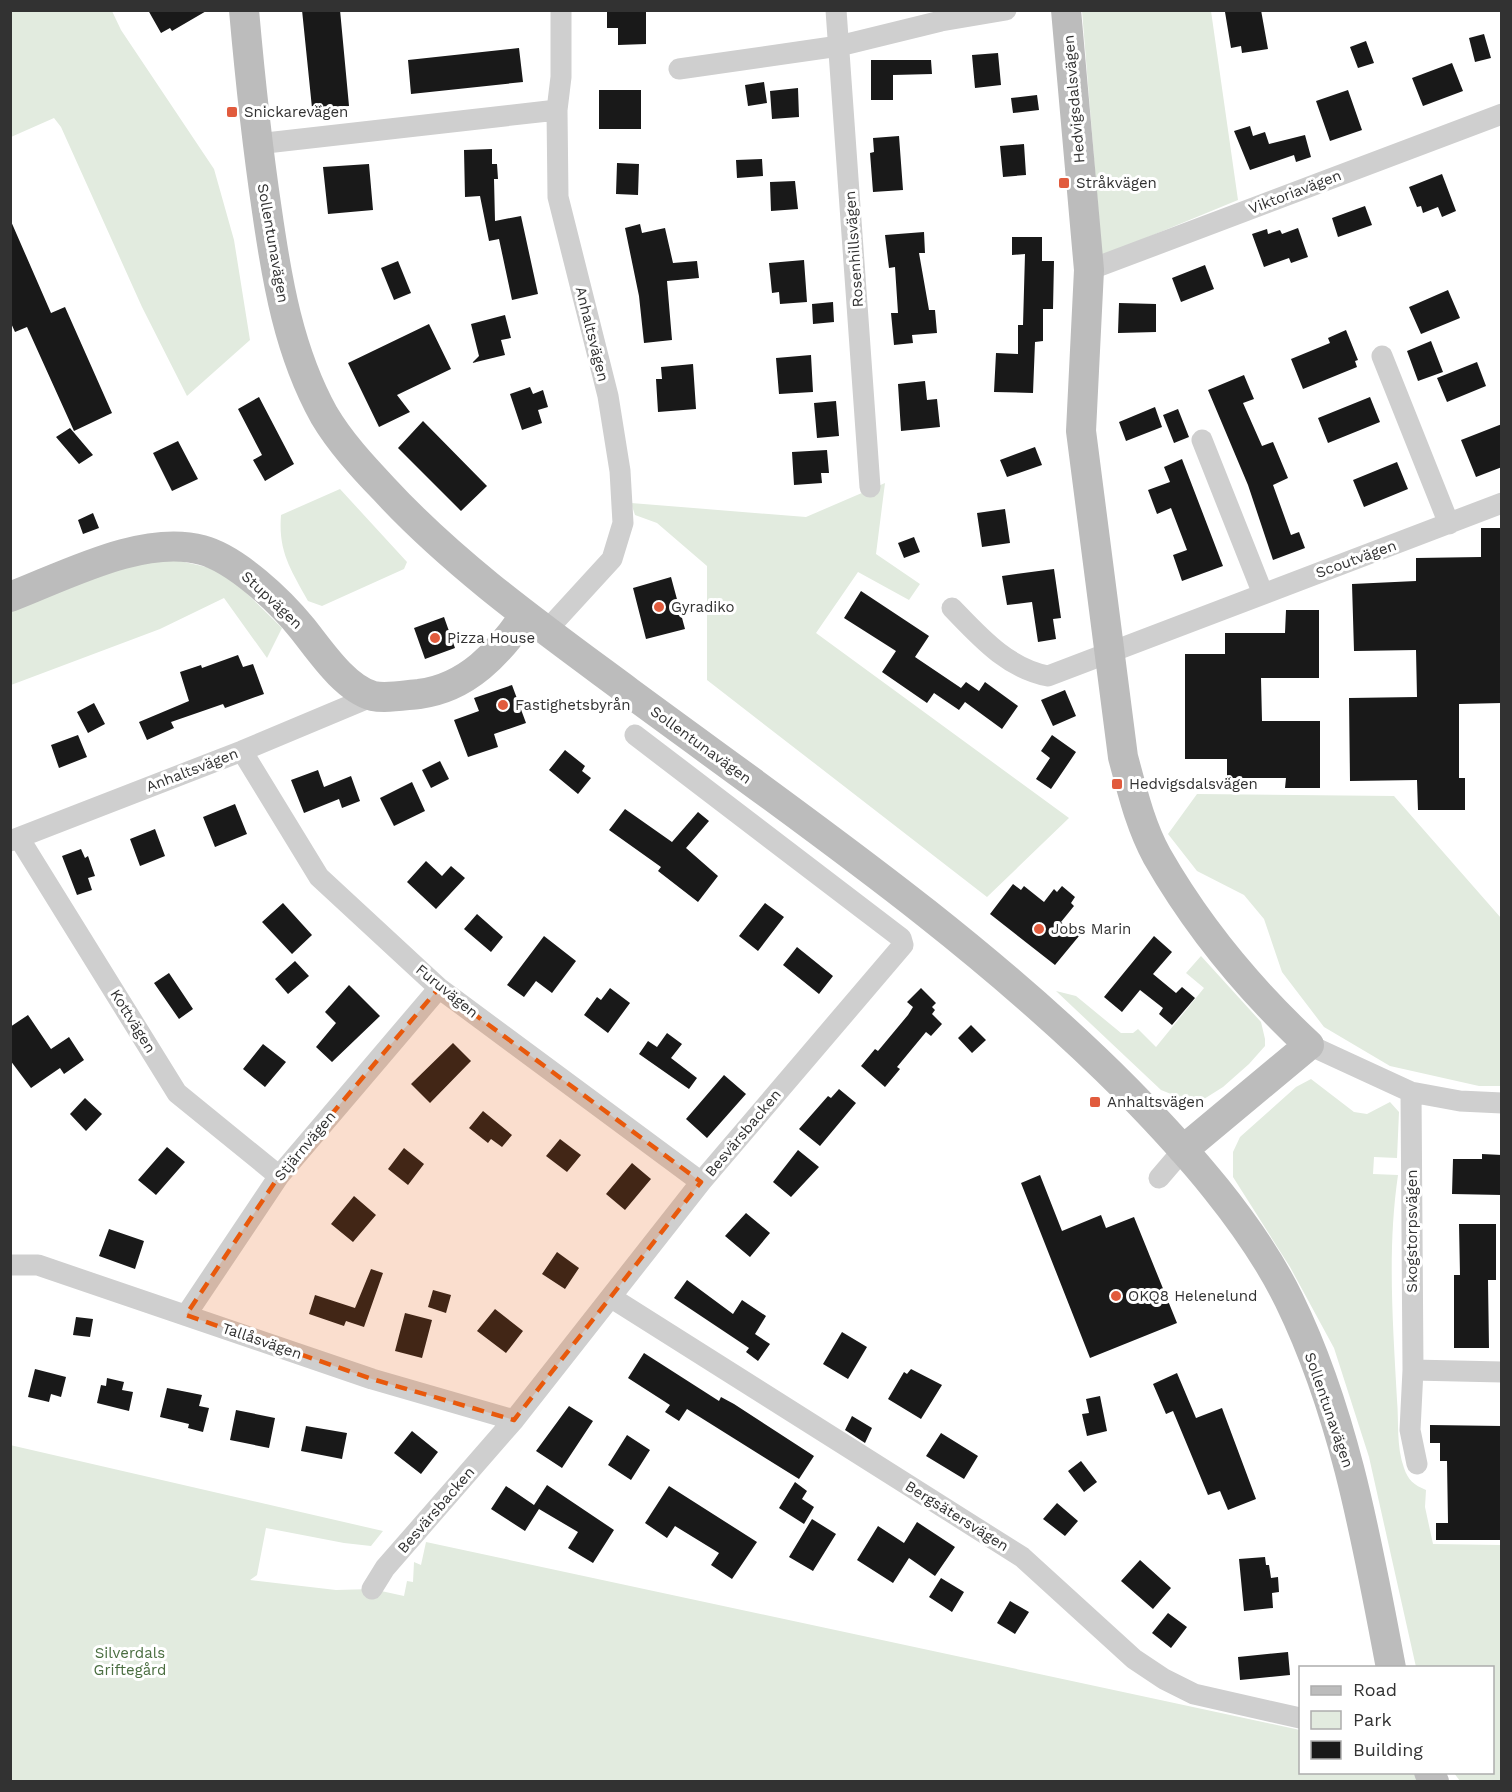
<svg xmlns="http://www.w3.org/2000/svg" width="1512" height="1792" viewBox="0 0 1512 1792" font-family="'Work Sans',sans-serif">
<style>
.green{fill:#e2ebdf}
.building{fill:#191919}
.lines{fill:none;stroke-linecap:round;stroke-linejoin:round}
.street{stroke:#cfcfcf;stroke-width:21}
.secondary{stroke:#bcbcbc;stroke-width:30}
.marked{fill:#e8590c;fill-opacity:0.2;stroke:#e8590c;stroke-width:4.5;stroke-dasharray:12 8;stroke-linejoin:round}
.poi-dot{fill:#e15b3d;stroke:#fff;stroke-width:2}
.labels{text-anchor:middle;stroke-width:6;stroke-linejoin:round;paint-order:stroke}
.street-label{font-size:15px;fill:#323232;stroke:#fff}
.poi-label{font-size:15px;fill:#323232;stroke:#fff;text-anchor:start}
.park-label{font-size:15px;fill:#4a6e40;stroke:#fff}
</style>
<rect width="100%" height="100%" fill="#fff"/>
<path class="green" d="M10 11H112L121 30 214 169 234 240 250 340 187 396 142 307 61 127 54 118 11 137Z
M1082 11H1211L1238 200 1102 256Z
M885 483 876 554 920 584 909 600 858 572 816 633 1069 818 987 897 707 680V566L657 523 635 515 631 503 806 517Z
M340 489 407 562 404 569 322 606 308 601C291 570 278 552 281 515Z
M133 557 171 559 224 571 282 628 267 658 224 598 160 629 11 685V605Z
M1197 794 1394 796 1501 918V1086H1479L1390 1066 1324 1027 1282 972 1264 919 1244 895 1197 871 1168 834Z
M1201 956 1261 1022 1265 1039V1046L1249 1064 1223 1087 1204 1099 1186 1100 1161 1090 1056 991 1076 996 1121 1033H1133L1138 1029 1156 1047 1204 988 1186 973Z
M1311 1079 1354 1112 1367 1114 1390 1102 1399 1112 1397 1158 1374 1157 1373 1174 1398 1175C1387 1250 1393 1324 1397 1400 1399 1422 1396 1446 1404 1468 1408 1480 1414 1485 1426 1490L1425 1507 1433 1544 1501 1545V1781H1460L1454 1773 1492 1772V1668L1416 1667 1369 1457 1334 1348 1290 1267 1233 1177V1152L1240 1137 1296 1087Z
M10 1445 383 1531 371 1546 344 1543 266 1528 257 1575 250 1580 336 1590 372 1589 404 1596 407 1581 413 1582 414 1562 421 1565 426 1542 1300 1730V1772L1417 1773 1421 1781H11Z"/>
<path class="building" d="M148 10H208L172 31 170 28 161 33Z
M302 10H340L349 106 312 108Z
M607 10H646V44L618 45V28H607Z
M1234 10H1261L1268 49 1242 53 1241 46 1231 48 1225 12Z
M1484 34 1491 58 1475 62 1469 38Z
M1366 41 1374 63 1358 68 1350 47Z
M519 48 523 82 411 94 408 60Z
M998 53 1001 85 975 88 972 55Z
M871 60H931L932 74 893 75V100H871Z
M1452 63 1463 91 1423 106 1412 78Z
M764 82 767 103 748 106 745 85Z
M798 88 799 117 772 119 770 91Z
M599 90H641V129H599Z
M1348 90 1362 130 1330 141 1316 101Z
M1037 95 1039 110 1013 113 1011 98Z
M1250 126 1253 136 1265 132 1269 144 1305 135 1311 157 1296 162 1294 155 1250 170 1234 131Z
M899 136 903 190 873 192 870 153 874 152 873 138Z
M1024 144 1026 175 1003 177 1000 146Z
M492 149V164H497L498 179H494L495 221 521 216 538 294 512 300 499 239 489 241 480 196 465 197 464 150Z
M762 159 763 176 737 178 736 160Z
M617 163 639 164 638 195 616 194Z
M369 164 373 210 328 214 323 167Z
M1442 174 1456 211 1442 217 1438 207 1423 213 1421 206 1417 207 1409 187Z
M795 181 798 209 771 211 770 182Z
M1365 206 1372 225 1338 237 1332 218Z
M10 219 51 313 65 307 112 413 74 431 27 327 15 332 10 321Z
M640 224 642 233 665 228 673 263 697 261 699 278 667 281 672 340 644 343 639 296 625 228Z
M1298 228 1308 257 1291 263 1289 258 1264 267 1252 234 1267 229 1268 234 1280 230 1282 234Z
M924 232 925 253H919L929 310H935L937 333 912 335 913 343 894 345 891 313H898L895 267 889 268 885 235Z
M1012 237H1042V261H1054L1053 309H1043V341L1035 342 1033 393 994 392 996 353 1018 354V325H1023L1025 254 1012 255Z
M804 260 807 302 780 304 779 292 772 293 769 263Z
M398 261 411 293 394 300 381 268Z
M1205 265 1214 289 1181 302 1172 278Z
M1448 290 1460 318 1421 334 1409 307Z
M833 302 834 322 813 324 812 304Z
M1119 303 1156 304V332L1118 333Z
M505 315 511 338 501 340 505 355 472 363 479 356 471 324Z
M429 324 451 369 397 395 410 412 379 427 348 363Z
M1346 330 1358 360 1355 361 1357 367 1303 389 1291 359 1330 343 1328 338Z
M1431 341 1443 372 1418 381 1407 351Z
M811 355 813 392 779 394 776 358Z
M1477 362 1486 386 1447 402 1437 378Z
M693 364 696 409 658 412 656 379H662L661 367Z
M1244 375 1254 399 1243 403 1262 446 1273 442 1288 478 1273 485 1291 535 1299 532 1305 548 1273 560 1248 485 1208 390Z
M925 381 927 400 937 399 940 427 901 431 898 384Z
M530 387 533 394 543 390 548 407 538 410 542 423 522 430 510 394Z
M259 397 294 464 265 481 253 460 262 455 238 409Z
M1370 397 1380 422 1328 443 1318 418Z
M836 401 839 436 817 438 814 403Z
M1155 407 1162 427 1126 441 1119 422Z
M1178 409 1189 437 1174 443 1163 415Z
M423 421 487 486 461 511 398 448Z
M1502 424V467L1476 477 1461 440Z
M70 428 93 455 79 464 56 437Z
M178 441 198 479 172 491 153 453Z
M1035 447 1042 465 1007 477 1000 460Z
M827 450 829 473H821L822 483 794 485 792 452Z
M1182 459 1223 566 1182 581 1173 555 1187 550 1171 508 1157 514 1148 490 1170 482 1164 467Z
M1397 462 1408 489 1364 507 1353 480Z
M1005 509 1010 543 982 547 977 513Z
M93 513 99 528 83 534 78 520Z
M1481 528H1502V703L1459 704V778H1465V810H1418L1417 780 1350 781 1349 698 1417 697 1416 650 1354 651 1352 584 1416 581V558L1481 557Z
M914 537 920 552 904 558 898 543Z
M1054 569 1061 618 1053 619 1056 639 1038 642 1032 602 1007 605 1002 576Z
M671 577 685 629 646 639 633 588Z
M861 591 929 636 915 657 961 688 966 682 979 691 985 682 1018 706 1002 729 965 702 959 710 934 693 927 703 882 672 896 651 844 618Z
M1286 610H1319V678H1261L1262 721H1320V788H1285L1286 778H1227V759H1185V654H1225V633H1285Z
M444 617 455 648 425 659 414 628Z
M238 655 243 667 253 664 264 694 225 708 223 704 171 722 174 728 147 740 139 722 189 701 180 672 201 665 202 668Z
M512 685 526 723 494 734 498 747 468 757 454 720 479 711 474 698Z
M1065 690 1076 716 1053 726 1041 700Z
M94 703 105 724 88 733 77 712Z
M78 735 87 757 59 768 51 745Z
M1052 735 1076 752 1051 789 1036 779 1050 758 1041 751Z
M565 750 585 766 582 771 591 778 578 794 549 770Z
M440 761 449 779 431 788 422 770Z
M318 770 324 787 351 776 360 801 342 808 339 799 304 813 291 780Z
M412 782 425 811 394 826 380 798Z
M235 804 247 834 215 847 203 817Z
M625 809 672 842 698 812 709 821 686 848 718 876 698 902 658 871 661 867 609 830Z
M155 829 165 856 140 866 130 839Z
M81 849 85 858 88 856 95 876 88 878 92 890 77 895 62 856Z
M426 861 442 876 451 866 465 878 436 909 407 882Z
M1013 884 1021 890 1024 886 1044 902 1054 889 1057 892 1062 886 1075 897 1071 903 1074 906 1061 922 1079 936 1055 965 990 914Z
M283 903 312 935 292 954 262 922Z
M765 903 784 917 758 951 739 936Z
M477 914 503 937 491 952 464 929Z
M544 936 576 961 552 993 536 981 524 997 507 985Z
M1154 936 1172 952 1153 974 1176 993 1182 987 1195 998 1172 1025 1159 1014 1163 1008 1140 990 1122 1012 1104 997Z
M797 947 833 976 819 994 783 965Z
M295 961 309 976 288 994 275 979Z
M169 973 193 1009 179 1019 154 983Z
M349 985 380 1016 332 1062 316 1047 336 1023 325 1012Z
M610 988 630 1003 608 1033 584 1015 597 997 601 1000Z
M921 988 936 1003 932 1007 935 1010 932 1014 942 1024 931 1036 926 1032 897 1067 900 1069 885 1087 861 1066 875 1049 878 1051 908 1015 913 1007 907 1002Z
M28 1015 51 1049 69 1037 84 1060 64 1074 60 1068 31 1088 10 1060V1027Z
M971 1025 986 1040 972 1053 958 1038Z
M667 1033 682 1044 671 1058 697 1078 689 1089 639 1054 648 1041 657 1047Z
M453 1043 471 1061 430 1103 411 1084Z
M263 1044 286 1062 265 1087 243 1069Z
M724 1075 746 1094 707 1138 686 1119Z
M839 1089 856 1103 820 1146 799 1129 828 1096 831 1098Z
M85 1098 102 1114 86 1131 70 1114Z
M483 1111 512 1135 502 1147 491 1139 488 1143 469 1128Z
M560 1139 581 1155 567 1172 546 1156Z
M167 1147 185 1162 156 1195 138 1180Z
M404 1148 424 1164 408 1185 388 1169Z
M798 1150 819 1167 791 1197 773 1182Z
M1482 1154 1502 1155V1195L1452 1194 1453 1159H1482Z
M632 1163 651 1179 625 1210 606 1194Z
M1040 1175 1062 1231 1101 1215 1106 1228 1134 1217 1177 1323 1090 1358 1021 1183Z
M354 1196 376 1215 353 1242 331 1224Z
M746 1213 770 1233 750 1257 725 1236Z
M1459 1224H1496V1280H1488L1489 1348H1454V1275H1460Z
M109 1229 144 1241 135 1269 99 1256Z
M557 1252 579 1268 565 1289 542 1274Z
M371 1269 383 1273 364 1327 346 1321 344 1326 309 1314 315 1295 355 1308Z
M687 1280 733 1314 742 1300 766 1316 755 1334 770 1344 758 1361 746 1352 749 1348 674 1298Z
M433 1290 451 1295 446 1313 428 1307Z
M495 1309 523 1331 506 1353 477 1331Z
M405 1313 432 1320 422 1358 395 1351Z
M76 1317 93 1319 90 1337 73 1335Z
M842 1332 867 1347 848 1379 823 1364Z
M644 1353 719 1401 721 1397 734 1404 814 1456 799 1479 687 1409 679 1421 665 1412 670 1405 628 1378Z
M35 1369 66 1377 61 1397 51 1394 49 1402 28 1397Z
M911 1369 942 1385 921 1419 888 1399 904 1372 907 1374Z
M1177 1373 1196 1418 1222 1408 1256 1499 1228 1510 1220 1491 1208 1495 1173 1411 1166 1414 1153 1384Z
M107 1378 124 1382 122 1390 133 1392 129 1411 97 1403 101 1385 106 1386Z
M167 1388 202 1395 199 1406 209 1408 203 1432 188 1428 189 1424 160 1417Z
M1100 1396 1107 1431 1087 1436 1082 1414 1089 1413 1086 1399Z
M569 1406 593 1421 562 1468 536 1451Z
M236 1410 275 1418 269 1448 230 1440Z
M852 1416 872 1428 865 1443 845 1430Z
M1430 1425 1502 1426V1540H1436V1523H1448L1447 1461H1440V1443H1430Z
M306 1426 347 1433 342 1459 301 1451Z
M412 1431 438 1452 421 1474 394 1453Z
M941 1433 978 1456 964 1479 926 1456Z
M627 1435 650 1450 631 1480 608 1465Z
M1081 1461 1097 1482 1084 1492 1068 1471Z
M795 1482 807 1491 802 1499 814 1507 804 1524 779 1508Z
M547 1485 614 1530 593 1563 568 1548 578 1532 539 1509 525 1531 491 1509 506 1486 534 1505Z
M669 1486 757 1542 732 1579 711 1565 719 1553 675 1526 667 1538 645 1523Z
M1057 1503 1078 1521 1065 1536 1043 1519Z
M812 1519 836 1534 813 1571 789 1557Z
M917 1522 955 1547 935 1576 909 1558 893 1583 857 1560 878 1526 904 1543Z
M1265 1557 1266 1565H1269L1271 1578 1278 1577 1279 1592 1272 1593 1273 1608 1244 1611 1239 1559Z
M1140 1560 1171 1588 1153 1609 1121 1581Z
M941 1578 964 1592 952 1612 929 1597Z
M1010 1601 1029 1612 1015 1634 997 1623Z
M1168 1613 1187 1627 1171 1648 1152 1633Z
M1288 1652 1290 1675 1240 1680 1238 1657Z"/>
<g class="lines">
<path class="street" d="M836 10 870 487
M679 69 839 46 941 21 1006 10
M257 144 557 110
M1089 270 1502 114
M1382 356 1449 524
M1202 440 1263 594
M952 608C980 637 1007 668 1048 676L1502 503
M546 631 612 559 623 523 620 471 608 396 558 197 557 110 561 77V10
M242 751 319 877 439 988 701 1182
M19 838 177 1093 279 1176
M10 841 242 751 373 696
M1309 1045 1411 1092 1460 1101 1502 1103
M1411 1092 1413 1370 1410 1430 1417 1464
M1159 1178 1183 1150
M10 1265H38L372 1379 514 1420
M612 1298 1022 1557 1134 1659 1164 1679 1194 1694 1300 1718
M186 1315 279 1176 439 988
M1413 1370 1502 1372
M372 1589 385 1568 514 1420 701 1182 903 945 901 938 635 735"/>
<path class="secondary" d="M244 10C250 78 257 144 267 211 277 281 289 352 324 415 340 442 362 466 384 489 456 567 544 629 629 692 800 818 977 939 1127 1090 1186 1150 1252 1224 1289 1300 1345 1415 1367 1542 1391 1668
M1066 10 1089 270 1081 431 1123 757C1132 790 1140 825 1157 856 1197 926 1250 990 1309 1045L1183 1150
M10 597C65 576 143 534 202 550 236 559 280 601 302 628 319 649 344 688 373 696 387 699 406 695 419 694 467 688 499 653 525 615
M1429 1772 1434 1782"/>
</g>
<path class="marked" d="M439 988 701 1182 514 1420 372 1379 186 1315 279 1176Z"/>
<g class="poi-dot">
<rect x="226" y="106" width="12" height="12" rx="3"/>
<rect x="1058" y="177" width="12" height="12" rx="3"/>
<circle cx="659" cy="607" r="6"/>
<circle cx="435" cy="638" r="6"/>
<circle cx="503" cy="705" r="6"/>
<rect x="1111" y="778" width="12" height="12" rx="3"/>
<circle cx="1039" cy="929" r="6"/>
<rect x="1089" y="1096" width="12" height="12" rx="3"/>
<circle cx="1116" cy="1296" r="6"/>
</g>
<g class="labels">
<g class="street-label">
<text transform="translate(1074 99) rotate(-95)" y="5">Hedvigsdalsvägen</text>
<text transform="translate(1295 192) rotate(-21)" y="5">Viktoriavägen</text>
<text transform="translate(273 243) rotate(80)" y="5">Sollentunavägen</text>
<text transform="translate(854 249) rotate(-94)" y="5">Rosenhillsvägen</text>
<text transform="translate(592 334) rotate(76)" y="5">Anhaltsvägen</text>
<text transform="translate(1356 559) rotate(-20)" y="5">Scoutvägen</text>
<text transform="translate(272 600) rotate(43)" y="5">Stupvägen</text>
<text transform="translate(701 745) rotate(36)" y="5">Sollentunavägen</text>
<text transform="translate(192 770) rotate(-21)" y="5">Anhaltsvägen</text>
<text transform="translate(447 991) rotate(39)" y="5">Furuvägen</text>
<text transform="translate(133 1021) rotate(58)" y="5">Kottvägen</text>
<text transform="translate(743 1133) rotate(-50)" y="5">Besvärsbacken</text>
<text transform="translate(305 1146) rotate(-50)" y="5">Stjärnvägen</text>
<text transform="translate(1412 1231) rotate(-90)" y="5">Skogstorpsvägen</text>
<text transform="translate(262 1341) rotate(19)" y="5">Tallåsvägen</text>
<text transform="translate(1329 1410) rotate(71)" y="5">Sollentunavägen</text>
<text transform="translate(436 1510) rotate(-49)" y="5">Besvärsbacken</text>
<text transform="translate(957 1516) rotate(32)" y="5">Bergsätersvägen</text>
</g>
<g class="poi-label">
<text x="244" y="117">Snickarevägen</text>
<text x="1076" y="188">Stråkvägen</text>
<text x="671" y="612">Gyradiko</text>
<text x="447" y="643">Pizza House</text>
<text x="515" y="710">Fastighetsbyrån</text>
<text x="1129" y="789">Hedvigsdalsvägen</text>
<text x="1051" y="934">Jobs Marin</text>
<text x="1107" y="1107">Anhaltsvägen</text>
<text x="1128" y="1301">OKQ8 Helenelund</text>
</g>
<g class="park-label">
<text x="130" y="1658">Silverdals<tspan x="130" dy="17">Griftegård</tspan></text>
</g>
</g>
<rect width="1512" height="1792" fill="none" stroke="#323232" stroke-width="24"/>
<rect x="1299" y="1666" width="195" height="108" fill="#ffffff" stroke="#adadad" stroke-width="1.5"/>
<rect x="1311" y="1686" width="30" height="9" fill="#bcbcbc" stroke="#adadad" stroke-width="1.5"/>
<text x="1353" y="1696" font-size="18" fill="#323232">Road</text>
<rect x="1311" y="1711" width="30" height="18" fill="#e2ebdf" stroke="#adadad" stroke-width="1.5"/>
<text x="1353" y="1726" font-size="18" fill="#323232">Park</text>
<rect x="1311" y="1741" width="30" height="18" fill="#191919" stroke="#adadad" stroke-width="1.5"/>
<text x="1353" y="1756" font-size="18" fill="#323232">Building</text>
</svg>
